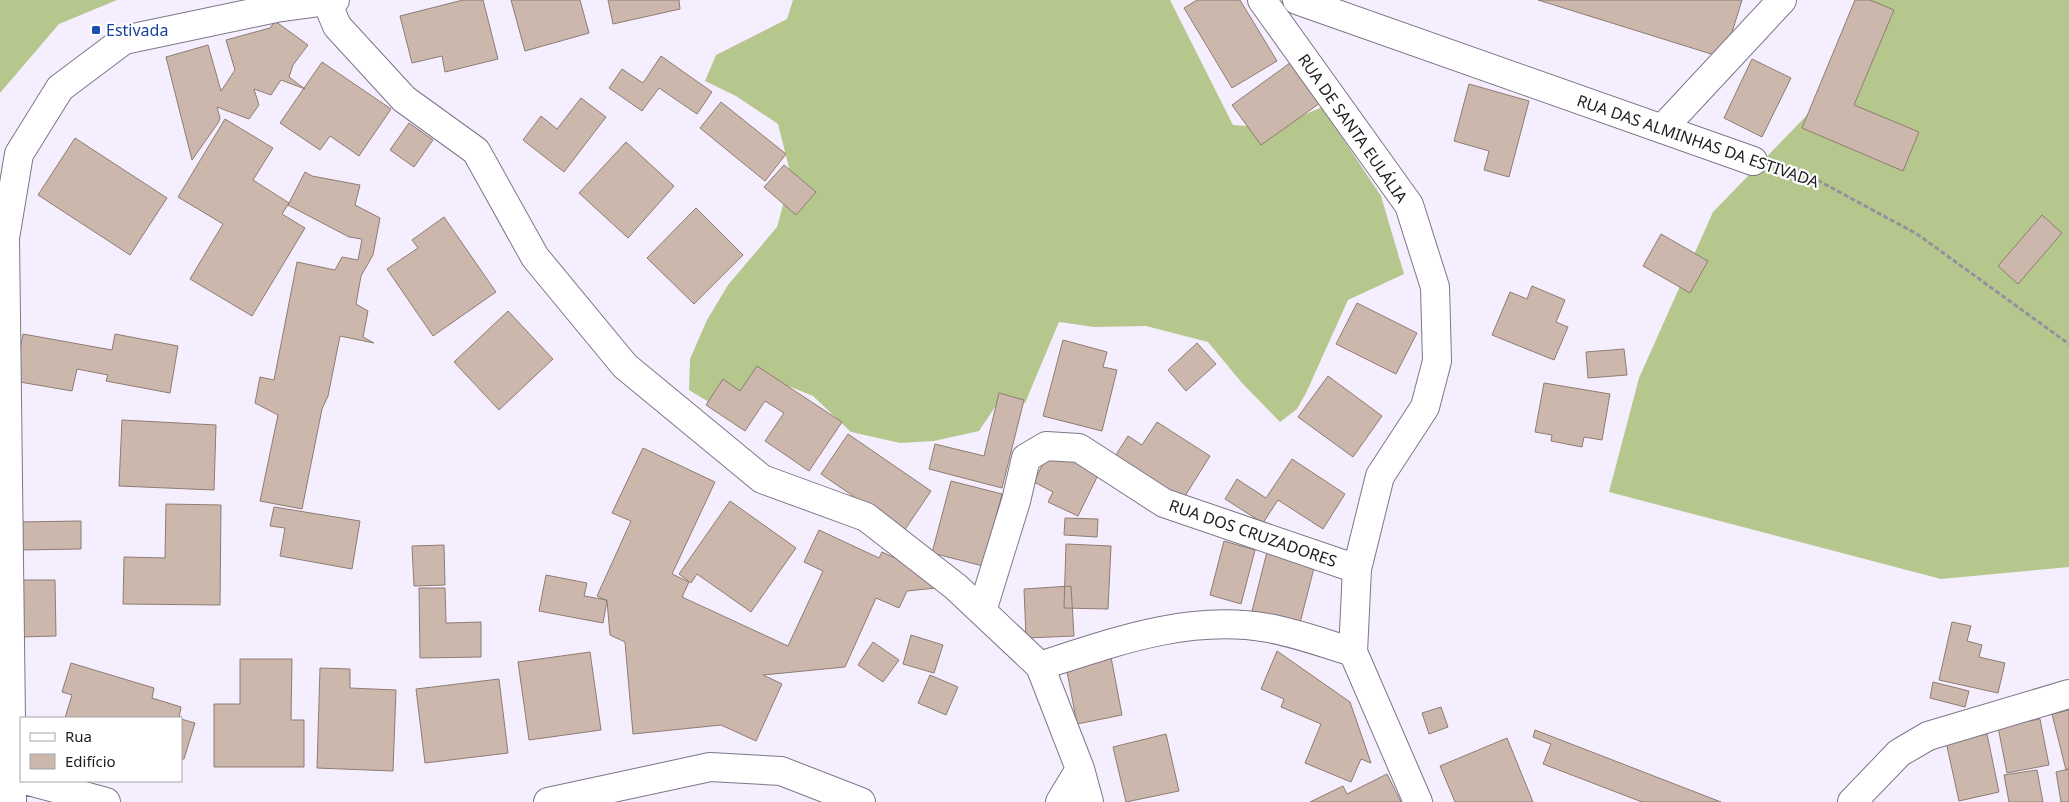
<svg xmlns="http://www.w3.org/2000/svg" width="2069" height="802" viewBox="0 0 2069 802" font-family="'Noto Sans',sans-serif">
<style>
.forest{fill:#b6c78e}
.building{fill:#ccb7ac;stroke:#8f7c71}
.lines{fill:none;stroke-linecap:round;stroke-linejoin:round}
.minor-casing{stroke:#7e7688;stroke-width:30}
.path{stroke:#95909c;stroke-width:3;stroke-dasharray:5 2.5;stroke-linecap:butt}
.minor{stroke:#fff;stroke-width:28}
.transit-dot{fill:#1a4fb4;stroke:#fff;stroke-width:2}
.labels{text-anchor:middle;stroke-width:4.5;stroke-linejoin:round;paint-order:stroke}
.transit-label{font-size:16px;fill:#164399;stroke:#fff;text-anchor:start}
.street-label{font-size:16px;fill:#1e1b22;stroke:#fff}
</style>
<rect width="100%" height="100%" fill="#f5eefe"/>
<path class="forest" d="M0 0H117L59 24 0 93Z
M793 0H1170L1233 125 1273 128 1322 107 1381 196 1404 274 1348 300 1306 393 1297 409 1280 422 1242 383 1208 342 1146 326 1094 327 1059 322 1025 403 1001 398 979 431 934 441 900 443 851 432 813 396 771 379 712 404 689 390 690 359 707 320 728 285 777 227 791 176 778 124 736 96 705 81 716 55 787 19Z
M1856 0H2069V567L1941 579 1609 492 1639 378 1713 212 1871 49Z"/>
<path class="building" d="M463 0H483L498 59 445 72 442 56 412 63 400 16Z
M511 0H580L589 33 525 51Z
M608 0H679L680 9 613 24Z
M1197 0H1240L1277 61 1232 88 1184 8Z
M1538 0H1742L1724 58Z
M1855 0H1870L1894 10 1854 105 1919 132 1903 171 1802 128Z
M275 21 308 45 293 65 289 77 305 89 281 80 271 95 254 89 259 105 249 119 217 107 220 118 218 123 192 160 166 57 208 45 221 91 235 70 226 40 270 28Z
M661 56 712 92 697 114 659 88 642 111 609 88 622 69 643 83Z
M1752 59 1791 78 1762 137 1724 118Z
M322 62 391 109 359 156 330 136 320 150 280 123Z
M1290 63 1320 103 1261 145 1232 105Z
M1469 84 1529 101 1509 177 1484 170 1489 151 1454 141Z
M581 98 606 117 564 172 523 140 541 116 557 129Z
M721 102 786 154 765 181 700 128Z
M225 119 273 148 253 180 289 203 282 214 305 228 252 316 190 279 223 224 178 197Z
M409 123 433 140 414 167 390 150Z
M75 138 167 198 130 255 38 195Z
M626 142 674 186 628 238 579 193Z
M784 165 816 192 796 215 764 187Z
M305 172 312 176 360 185 355 205 380 218 373 255 361 276 356 304 368 311 363 337 374 343 340 336 328 396 322 409 302 509 260 501 278 415 255 403 260 377 274 380 297 262 335 270 342 257 358 260 362 239 349 237 288 205Z
M696 208 743 255 694 304 647 258Z
M2042 215 2062 233 2018 284 1998 266Z
M444 217 496 292 433 336 387 269 418 248 412 240Z
M1661 234 1708 261 1690 293 1643 266Z
M1532 286 1565 300 1556 322 1568 327 1554 360 1492 335 1510 292 1527 299Z
M1357 303 1417 333 1396 374 1336 344Z
M508 311 553 359 499 410 454 362Z
M23 334 112 350 115 334 178 346 170 393 106 381 108 375 77 369 72 391 14 381Z
M1063 340 1107 352 1103 367 1117 370 1102 431 1043 416Z
M1197 343 1216 364 1186 391 1168 370Z
M1624 349 1627 375 1588 378 1586 352Z
M757 366 842 422 809 471 765 441 784 413 765 401 745 431 706 405 723 379 740 391Z
M1328 376 1382 416 1353 457 1298 417Z
M1544 383 1610 394 1602 440 1584 437 1582 447 1551 441 1552 435 1535 432Z
M999 393 1024 400 1002 488 929 469 935 444 984 456Z
M122 420 216 425 214 490 119 486Z
M1157 422 1210 456 1180 504 1112 461 1128 436 1142 445Z
M848 434 931 491 904 531 821 474Z
M1052 445 1101 469 1078 516 1048 502 1053 492 1034 482Z
M643 448 715 482 672 574 689 582 682 597 788 646 823 571 804 562 819 530 879 558 882 552 955 586 907 591 899 608 876 598 845 667 763 675 782 684 756 741 721 725 633 734 625 642 610 635 607 601 597 596 631 521 612 513Z
M1292 459 1345 494 1323 529 1278 500 1263 523 1225 499 1237 479 1266 498Z
M951 481 1002 494 983 566 932 553Z
M730 501 796 548 751 612 697 574 691 583 679 574Z
M166 504 221 505 220 605 123 604 124 557 165 558Z
M274 507 360 521 352 569 280 556 285 528 270 526Z
M1065 518 1098 519 1097 537 1064 535Z
M81 521V549L19 550 18 522Z
M1224 541 1255 550 1241 604 1210 595Z
M1066 544 1111 546 1108 609 1064 608Z
M444 545 445 585 414 586 412 546Z
M1267 552 1315 564 1300 623 1252 611Z
M546 575 587 583 584 596 607 600 603 623 539 611Z
M20 580H55L56 636 21 637Z
M1071 586 1074 636 1026 638 1024 589Z
M419 588H445L446 623 481 622V657L420 658Z
M1952 622 1971 626 1967 641 1982 645 1979 657 2005 663 1998 693 1939 680Z
M911 635 943 645 934 673 903 664Z
M873 642 899 660 883 682 858 665Z
M1277 651 1350 702 1371 763 1361 759 1351 782 1305 763 1321 724 1281 707 1284 699 1261 689Z
M590 652 601 730 529 740 518 662Z
M1111 657 1122 715 1077 724 1066 666Z
M240 659H292L291 720H304V767H214V704H240Z
M71 663 154 688 152 698 181 707 179 718H65L72 695 62 692Z
M320 668 350 669V688L396 690 393 771 317 768Z
M930 675 958 687 946 715 918 703Z
M499 679 508 753 425 763 416 689Z
M1933 682 1969 691 1965 707 1930 698Z
M1441 707 1448 727 1429 734 1422 713Z
M2069 710V769L2066 770 2052 714Z
M181 719 195 723 184 759H181Z
M2040 719 2049 765 2007 773 1998 727Z
M1535 730 1721 802H1642L1543 764 1551 744 1533 737Z
M1166 734 1179 791 1126 802 1113 747Z
M1987 734 1999 792 1959 801 1946 742Z
M1507 738 1533 802H1455L1440 766Z
M2069 769V802H2061L2056 772Z
M2037 770 2043 802H2009L2004 775Z
M1387 774 1401 802H1310L1343 786 1347 794Z"/>
<g class="lines">
<defs>
<path id="minor" d="M1262 0 1409 205 1435 287 1437 361 1425 407 1380 476 1357 569 1353 652 1418 802
M1297 0 1753 161
M327 2 337 26 404 99 476 151 535 257 625 366 762 479 866 517 956 587 1040 666 1080 769 1089 802
M1662 129 1782 0
M982 611 1016 501 1026 458 1046 446 1079 448 1164 503 1357 569
M1040 666C1114 642 1189 614 1268 628 1297 633 1326 644 1353 652
M29 781 106 802
M12 802 5 238 19 154 60 88 124 40 276 8 335 0
M548 802 710 767 781 771 861 802
M1060 802 1080 769
M1852 802 1899 753 1928 736 2069 694"/>
</defs>
<use href="#minor" class="minor-casing"/>
<path class="path" d="M1782 169 1808 175 1917 234 2069 344"/>
<use href="#minor" class="minor"/>
</g>
<rect class="transit-dot" x="91" y="25" width="10" height="10" rx="2.5"/>
<g class="labels">
<g class="transit-label">
<text x="106" y="36">Estivada</text>
</g>
<g class="street-label">
<text transform="translate(1353 128) rotate(55)" y="6">RUA DE SANTA EULÁLIA</text>
<text transform="translate(1698 141) rotate(19)" y="6">RUA DAS ALMINHAS DA ESTIVADA</text>
<text transform="translate(1253 533) rotate(19)" y="6">RUA DOS CRUZADORES</text>
</g>
</g>
<rect x="20" y="717" width="162" height="65" fill="#ffffff" stroke="#a5a4a7"/>
<rect x="30" y="733" width="25" height="8" fill="#ffffff" stroke="#a5a4a7"/>
<text x="65" y="742" font-size="15" fill="#1e1b22">Rua</text>
<rect x="30" y="754" width="25" height="15" fill="#ccb7ac" stroke="#a5a4a7"/>
<text x="65" y="767" font-size="15" fill="#1e1b22">Edifício</text>
</svg>
